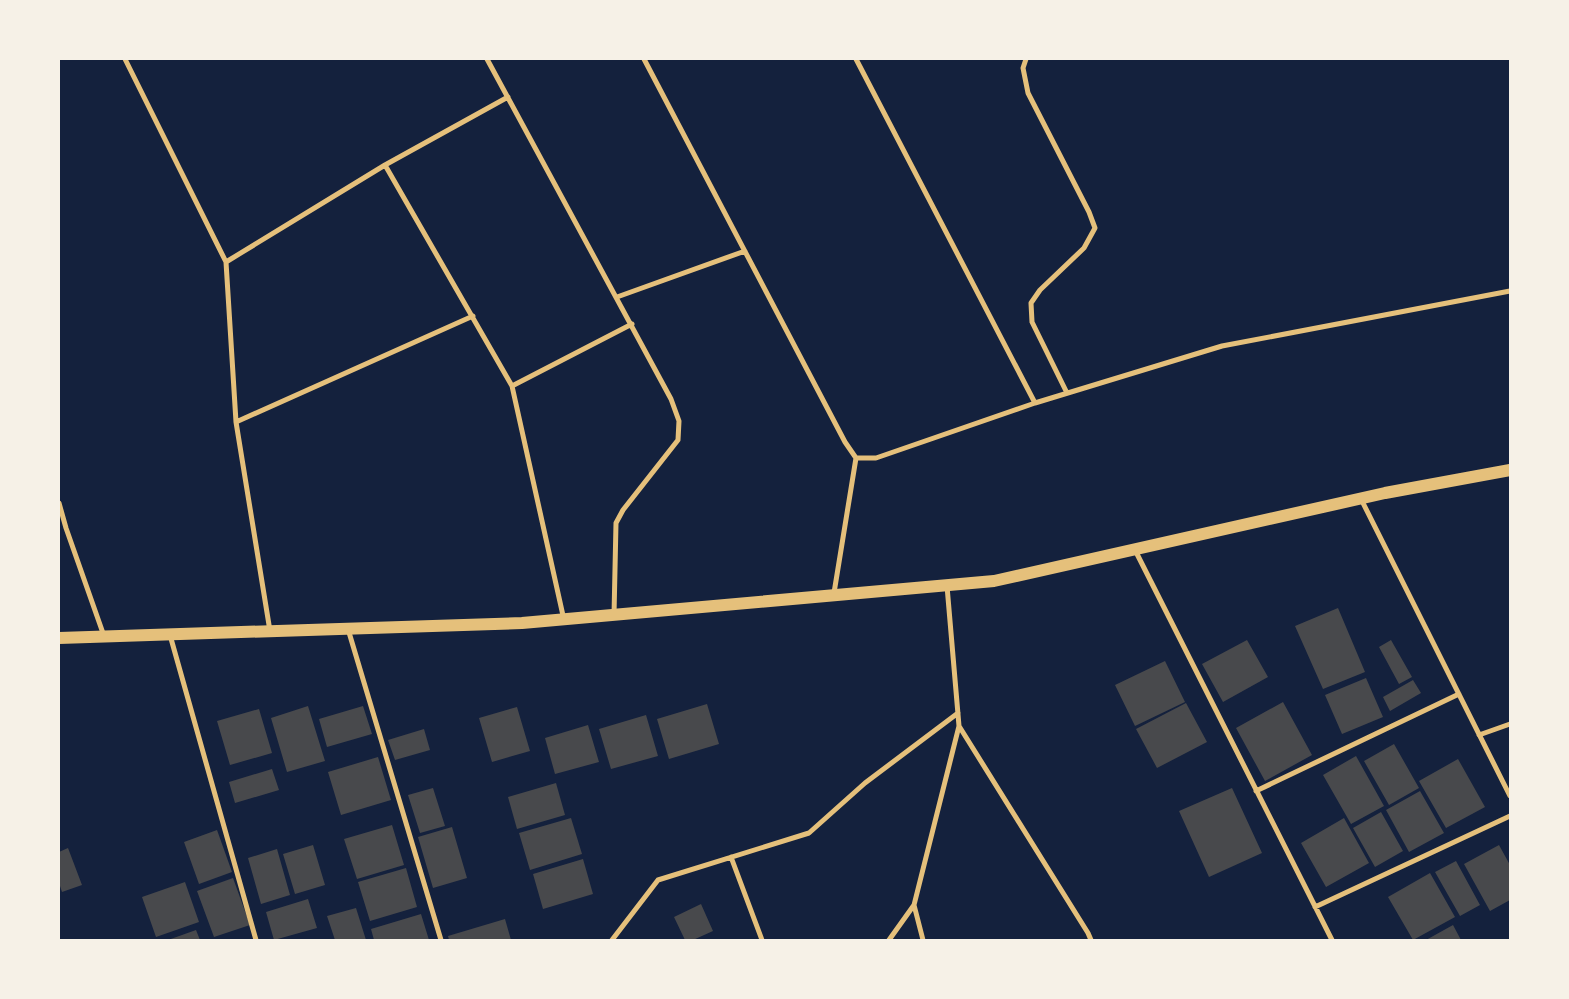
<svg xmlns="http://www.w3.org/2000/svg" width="1569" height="999" viewBox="0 0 1569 999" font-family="'DM Sans',sans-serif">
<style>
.building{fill:#48494c}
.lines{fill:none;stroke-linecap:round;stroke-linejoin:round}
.minor{stroke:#e5c07b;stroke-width:5}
.primary{stroke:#e5c07b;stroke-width:12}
</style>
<rect width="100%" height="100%" fill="#14213d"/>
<path class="building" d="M1338 608 1365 672 1323 689 1295 626Z
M1247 640 1268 677 1223 702 1202 664Z
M1391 640 1412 677 1399 684 1379 647Z
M1165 661 1185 702 1135 726 1115 685Z
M1366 678 1383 717 1342 734 1325 695Z
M1413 680 1421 693 1390 711 1383 697Z
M1283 702 1312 755 1265 781 1236 728Z
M1186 703 1207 742 1157 768 1136 729Z
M707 704 719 744 669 759 657 719Z
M308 706 325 761 287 772 271 718Z
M363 706 372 734 327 747 319 719Z
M517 707 530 751 492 762 479 718Z
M259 709 272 753 230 765 217 721Z
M646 715 658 756 611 769 599 729Z
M588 725 599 762 555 774 545 738Z
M424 729 430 750 395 760 388 740Z
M1394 744 1419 788 1389 805 1364 761Z
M1356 756 1384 806 1351 824 1323 775Z
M378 757 391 800 341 815 328 772Z
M1458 759 1485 807 1446 828 1419 781Z
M272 769 279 790 235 803 229 782Z
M556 783 565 815 517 829 508 797Z
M433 788 445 826 420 833 408 795Z
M1232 788 1262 853 1209 877 1179 811Z
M1420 791 1444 833 1409 852 1386 810Z
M1381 812 1403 851 1375 867 1353 828Z
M571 818 582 854 530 870 519 833Z
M1344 818 1369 863 1326 887 1301 843Z
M392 825 404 865 357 879 344 839Z
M452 827 467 878 433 888 418 837Z
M217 830 232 872 199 884 184 842Z
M313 845 325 885 295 894 283 854Z
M1499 845 1510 865V900L1490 911 1464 864Z
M68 848 82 885 62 892 59 883V852Z
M277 849 290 895 261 904 248 858Z
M583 859 593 894 543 909 533 874Z
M1456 861 1480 905 1460 916 1435 872Z
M406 868 417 907 370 921 358 882Z
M1430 873 1455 917 1413 940 1388 897Z
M233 878 250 925 214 937 197 891Z
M185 882 199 922 156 937 142 897Z
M308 899 317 928 274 940 266 912Z
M701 904 713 931 693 940H685L674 917Z
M356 908 366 940H335L327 916Z
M421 914 429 940H374L371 929Z
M505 919 511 940H449L448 936Z
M1453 925 1461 940H1426Z
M196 930 200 940H168Z"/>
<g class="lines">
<path class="minor" d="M125 59 226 262 236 422 270 631
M487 59 671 399 679 421 678 440 623 510 616 523 614 615
M644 59 845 442 856 458H876L1035 403 1222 346 1510 291
M856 59 1035 403
M1026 59 1023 68 1028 93 1089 212 1095 228 1084 248 1040 290 1031 303 1032 322 1067 393
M385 165 512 386 564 620
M226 262 385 165 508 97
M617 297 745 251
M512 386 632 324
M236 422 473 316
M1361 499 1510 796
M59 503 66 528 104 636
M1135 550 1332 940
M834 593 856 458
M348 629 441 940
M170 635 256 940
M959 726 1088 933 1091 940
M1479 735 1510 724
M1256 791 1459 694
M731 857 762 940
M914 905 923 940
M1315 907 1510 816
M612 940 658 880 809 833 865 783 958 713
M889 940 914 905 959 726 947 586"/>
<path class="primary" d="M59 638 522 623 994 581 1385 493 1510 470"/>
</g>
<rect width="1569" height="999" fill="none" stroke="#f6f1e7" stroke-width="120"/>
</svg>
